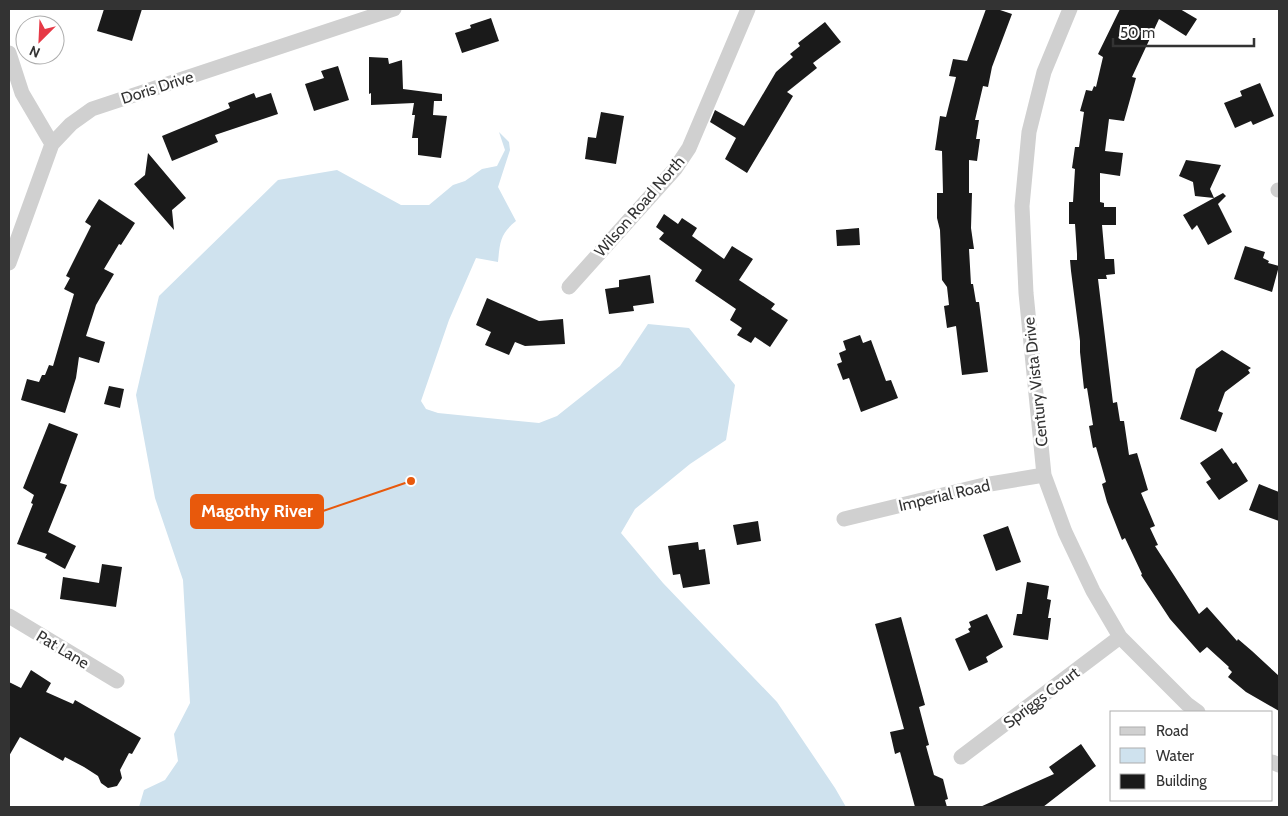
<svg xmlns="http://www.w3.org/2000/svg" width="1288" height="816" viewBox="0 0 1288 816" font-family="Cabin,sans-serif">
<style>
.water{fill:#cfe2ee}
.building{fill:#1a1a1a}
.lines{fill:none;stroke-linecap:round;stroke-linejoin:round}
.street{stroke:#d0d0d0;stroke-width:15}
.labels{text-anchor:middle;stroke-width:5;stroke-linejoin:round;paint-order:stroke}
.street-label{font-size:16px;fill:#333;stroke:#fff}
.leader{fill:none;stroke:#e8590c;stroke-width:2}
.callout-dot{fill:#e8590c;stroke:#fff;stroke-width:2}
.callout{fill:#e8590c;stroke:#e8590c;stroke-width:2}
.callout-label{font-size:18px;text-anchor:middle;font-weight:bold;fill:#fff}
</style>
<rect width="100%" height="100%" fill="#fff"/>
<path class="water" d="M499 132 509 142 510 150 498 187 516 221C500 234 500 242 498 262L476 258 449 320 421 401 426 409 438 413 539 423 557 416 620 366 648 324 689 328 735 385 726 440 690 464 635 509 621 533 663 583 777 702 835 788 846 807H139L144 790 165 780 178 761 174 734 190 703 183 580 155 498 136 395 159 296 278 180 337 170 401 205H429L453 185 465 181 482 169 497 166 505 150Z"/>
<path class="building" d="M104 9H142L132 41 97 31Z
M986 9H997L1012 14 992 67 988 87 983 86 975 120H979L976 139H980L977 161 969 160V193H972L971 228 974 249H969L971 284H973L976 302H979L988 372 962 375 956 326 947 328 944 306 949 305 947 287 942 280 940 230 937 218V193H943L942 151 935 150 940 116 946 117 956 77 949 76 953 59 967 61Z
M1120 9H1180L1197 19 1186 36 1159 19 1132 77 1136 78 1124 121 1109 119 1105 151 1123 153 1120 176 1100 173V202L1104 203V207H1116V225H1102L1105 259H1114L1115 274 1106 275 1107 279H1098L1113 403 1117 402 1120 421H1124L1129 455 1137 453 1148 490 1141 493 1155 526 1150 528 1158 545 1155 546 1199 614 1207 607 1237 641 1238 639 1252 651 1279 676V711L1246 692 1228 677 1232 672 1228 668 1229 667 1207 647 1200 653 1170 619 1141 575 1142 574 1125 538 1122 540 1107 502 1102 484 1106 482 1096 447 1093 448 1089 426 1093 425 1087 388 1084 389 1080 352V341L1071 271 1070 260H1077V254L1075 224H1069V202H1073L1075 169 1072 168 1075 147H1079L1084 112 1080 111 1086 90 1092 91 1094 86 1096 87 1103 57 1098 54Z
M491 18 499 41 462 53 455 33 471 28 470 25Z
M825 22 841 42 813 63 817 68 787 92 793 96 747 173 725 159 736 138 710 122 715 110 744 126 776 72 793 57 790 54 800 46 798 43Z
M369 57 388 58 389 64 402 60 403 89 442 94V101H434L433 115 447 116 441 158 418 155V138H412L415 115H412L414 103 371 105V93L369 94Z
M338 66 349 100 314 111 305 84 324 78 321 71Z
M1260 83 1274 116 1253 125 1251 121 1235 128 1224 103 1242 96 1240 91Z
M254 93 256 98 271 93 278 114 215 135 218 142 172 161 162 136 230 108 228 103Z
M601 112 624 116 616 164 585 159 588 137 596 138Z
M148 153 186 198 172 210 174 230 134 184 145 175Z
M1186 160 1221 165 1210 189 1214 198 1195 196 1193 182 1179 176Z
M1223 193 1226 196 1218 204 1232 232 1208 245 1197 225 1192 230 1183 215Z
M99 199 135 223 121 245 119 244 104 269 114 274 96 305 86 336 105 342 99 363 79 357 76 378 65 413 21 400 27 379 39 382 42 375H45L49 365 53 366 74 294 64 289 70 278 66 276 91 226 85 222Z
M664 214 678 224 682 218 697 228 692 236 724 259 732 246 753 259 739 280 775 304 771 309 788 320 770 347 755 337 751 343 737 335 742 328 730 320 736 309 695 281 702 270 659 239 664 233 656 227Z
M859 228 860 245 837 246 836 230Z
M1245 246 1265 252 1263 258 1269 261 1268 263 1279 266 1272 292 1234 279Z
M650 275 654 303 633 306 634 311 609 314 605 289 619 287V280Z
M487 298 539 321 563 319 565 344 525 346 515 342 509 355 485 345 491 332 476 325Z
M860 335 863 343 871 340 886 381 891 380 898 398 861 412 849 378 843 380 837 364 842 362 839 353 846 350 843 341Z
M1222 350 1251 368 1248 370 1250 373 1225 392 1218 411 1223 413 1216 432 1180 419 1196 369Z
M109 386 124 389 120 408 104 404Z
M49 423 78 434 60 483 67 485 48 532 76 546 65 569 45 558 47 554 17 544 33 504 31 503 34 495 23 488Z
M1222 448 1233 464 1236 462 1248 481 1219 500 1206 482 1211 479 1200 463Z
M1259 484 1279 492V521L1249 510Z
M758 521 761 541 737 545 733 525Z
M1008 526 1021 562 996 571 983 535Z
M698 542 699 550 705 549 710 584 683 588 680 574 673 575 668 546Z
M102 564 122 567 116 607 60 599 63 577 99 583Z
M1027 582 1049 586 1047 599 1051 600 1048 618H1051L1048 640 1013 635 1017 614H1022Z
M987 614 1003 647 986 657 988 662 969 671 955 639 970 632 968 629 971 627 969 622Z
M901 617 925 705 919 707 929 745 926 746 934 775 943 779 948 799 945 800 947 807H915L900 752 895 754 890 732 904 729 875 624Z
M31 670 51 683 46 692 73 704 75 700 141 738 132 754 129 753 120 770 122 778 117 786 108 788 101 783 98 776 84 767 65 757 63 761 20 737 9 756V682L21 688Z
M1081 744 1096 766 1043 807H980L1054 774 1049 767Z"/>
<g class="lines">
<path class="street" d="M1070 9 1044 72 1029 132 1022 206 1026 293 1044 475 1065 532 1093 591 1120 637 1187 704 1198 712
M9 53 22 93 52 144
M1278 190H1279
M9 263 52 144 71 124 92 109 394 9
M569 287 675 169 689 148 748 9
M844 519 984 485 1044 475
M9 616 117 681
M961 757 1120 637
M1272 762 1279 765"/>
</g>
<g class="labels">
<g class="street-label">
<text transform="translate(157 87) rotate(-18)" y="6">Doris Drive</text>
<text transform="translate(639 206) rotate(-49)" y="6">Wilson Road North</text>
<text transform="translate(1035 382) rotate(-96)" y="6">Century Vista Drive</text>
<text transform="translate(944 495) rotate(-13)" y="6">Imperial Road</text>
<text transform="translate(63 649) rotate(31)" y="6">Pat Lane</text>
<text transform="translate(1041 697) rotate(-37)" y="6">Spriggs Court</text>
</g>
</g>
<path class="leader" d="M411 481L323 511"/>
<circle class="callout-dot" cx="411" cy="481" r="5"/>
<rect class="callout" x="191" y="495" width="132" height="33" rx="5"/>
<g class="callout-label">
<text x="257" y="517">Magothy River</text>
</g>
<rect width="1288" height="816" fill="none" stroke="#333333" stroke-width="20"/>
<rect x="1110" y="711" width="162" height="90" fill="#ffffff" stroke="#adadad"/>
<rect x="1120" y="727" width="25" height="8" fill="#d0d0d0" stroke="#adadad"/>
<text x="1156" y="736" font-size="15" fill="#333333">Road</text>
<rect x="1120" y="748" width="25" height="15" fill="#cfe2ee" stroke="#adadad"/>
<text x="1156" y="761" font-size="15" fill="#333333">Water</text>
<rect x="1120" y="774" width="25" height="15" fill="#1a1a1a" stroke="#adadad"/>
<text x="1156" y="786" font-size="15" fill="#333333">Building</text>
<g transform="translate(40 40) rotate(204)"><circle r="24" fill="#ffffff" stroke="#adadad"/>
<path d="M0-4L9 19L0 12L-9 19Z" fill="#e63946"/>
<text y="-8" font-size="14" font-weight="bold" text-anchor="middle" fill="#333333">N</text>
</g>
<path d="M1113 38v8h141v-8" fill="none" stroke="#333333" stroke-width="2.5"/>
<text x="1120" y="38" font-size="15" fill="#333333" stroke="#ffffff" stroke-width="4" paint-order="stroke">50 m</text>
</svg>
